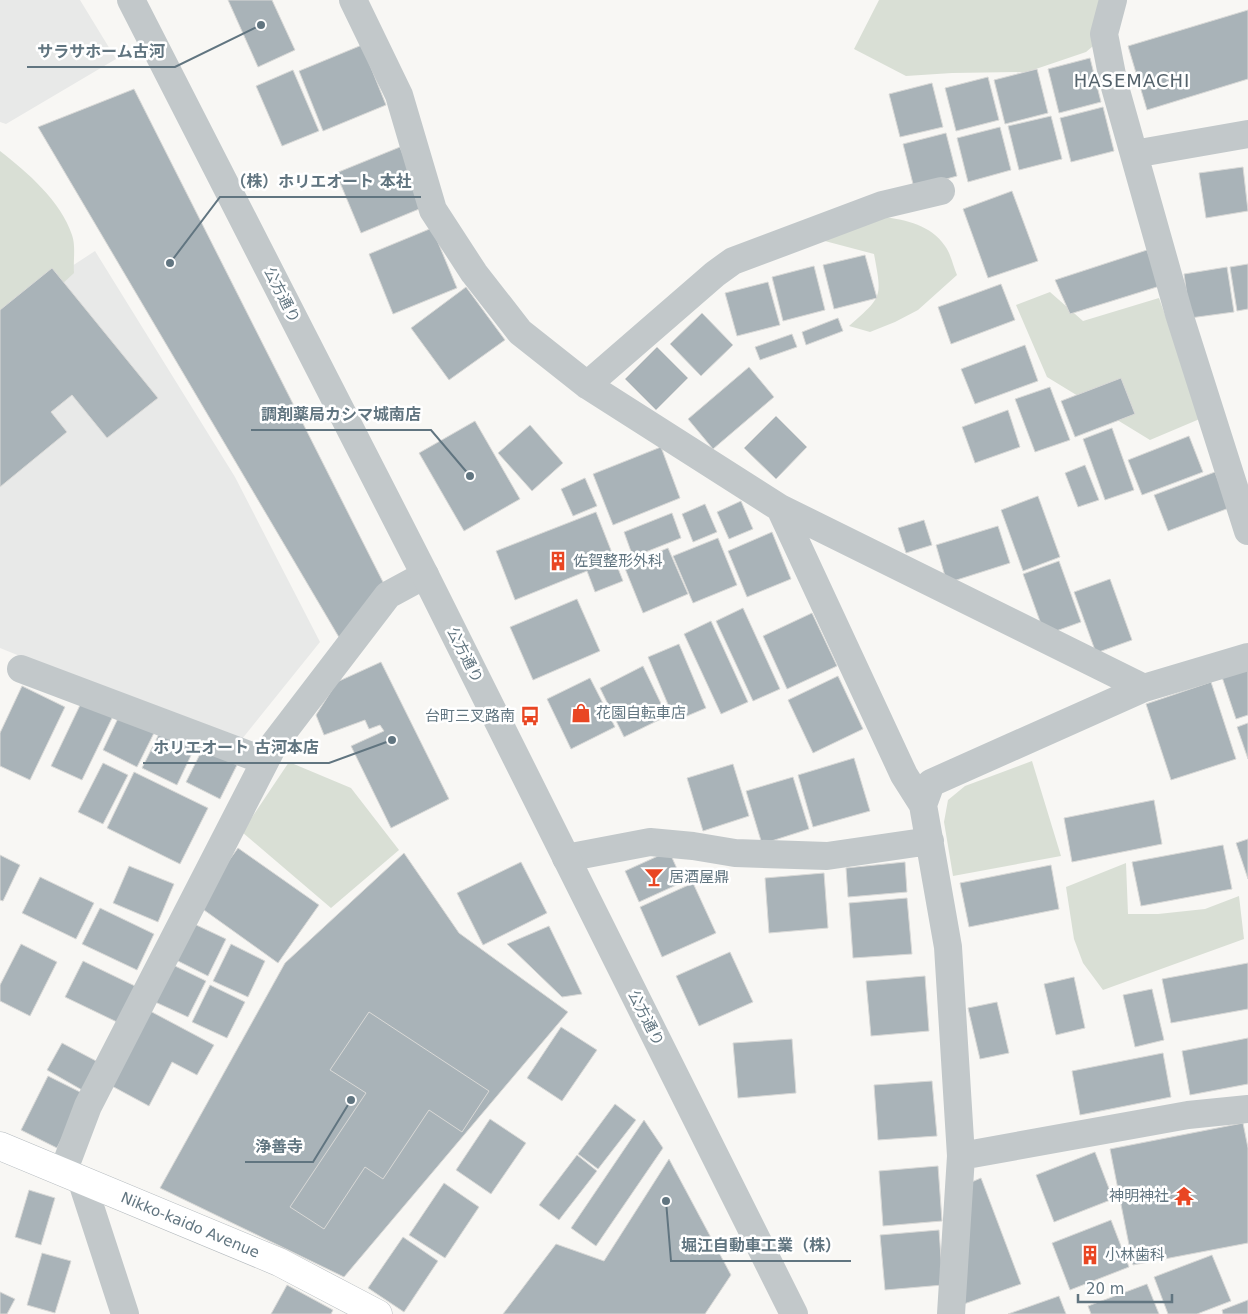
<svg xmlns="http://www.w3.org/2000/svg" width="1248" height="1314" viewBox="0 0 1248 1314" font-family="'DejaVu Sans','Noto Sans JP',sans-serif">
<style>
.built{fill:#e8e9e8}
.green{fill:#d9dfd5}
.building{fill:#a9b3b8;stroke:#d9d9d7}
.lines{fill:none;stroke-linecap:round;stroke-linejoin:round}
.secondary-casing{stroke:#b5bbbf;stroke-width:29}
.minor{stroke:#c2c8ca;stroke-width:28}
.tertiary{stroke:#c2c8ca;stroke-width:28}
.secondary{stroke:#fff;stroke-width:28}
.labels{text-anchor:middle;stroke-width:5;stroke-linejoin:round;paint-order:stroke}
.street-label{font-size:15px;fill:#617580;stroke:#fff}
.poi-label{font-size:15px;fill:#617580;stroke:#fff;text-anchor:start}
.quarter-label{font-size:18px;letter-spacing:1px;fill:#54626b;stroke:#fff}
.leader{fill:none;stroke:#617580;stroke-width:2}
.callout-dot{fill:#617580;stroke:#fff;stroke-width:2}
.callout-label{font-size:16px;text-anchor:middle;font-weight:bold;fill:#617580;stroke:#fff;stroke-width:5;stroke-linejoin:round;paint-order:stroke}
</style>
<rect width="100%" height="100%" fill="#f8f7f4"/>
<path class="built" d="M0 0H80L116 59 6 124 0 122Z
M95 251 235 477 320 642 238 744 0 648V313Z"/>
<path class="green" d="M879 0H1115L1118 25 1086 52 1027 72 952 73 906 76 854 49Z
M0 151C27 172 61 201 72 235 76 246 73 262 74 273L30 314 0 365Z
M884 217C906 220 931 225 945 246 951 254 953 266 957 275L918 310 895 322 870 332 849 326C883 296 882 298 874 254L821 240Z
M1050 292 1083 321 1159 298 1202 418 1150 440 1047 377 1016 305Z
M1032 761 1061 856 953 876 944 822 948 800 965 786Z
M289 762 351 788 399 850 331 908 242 832Z
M1126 863 1128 914H1158L1205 909 1239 896 1244 939 1103 990 1083 963 1074 939 1066 887Z"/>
<path class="building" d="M228 0H272L295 50 258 67Z
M1248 10V79L1147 110 1128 46Z
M362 45 386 105 323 131 299 71Z
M1090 58 1101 102 1059 113 1048 69Z
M1037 69 1048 113 1005 124 994 80Z
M293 70 319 131 282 146 256 86Z
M988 77 999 120 956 131 945 88Z
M932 83 943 127 900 137 889 94Z
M134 89 384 584 340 639 38 127Z
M1103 107 1114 151 1071 162 1060 118Z
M1051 116 1062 159 1019 170 1008 126Z
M1000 127 1011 170 968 182 957 138Z
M946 133 957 176 914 188 903 144Z
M400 147 424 207 361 233 336 173Z
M1243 167 1248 211 1206 218 1199 173Z
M1012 191 1038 261 988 278 963 209Z
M432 228 457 288 393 314 369 254Z
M1147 250 1160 286 1070 314 1055 280Z
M865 255 877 298 834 309 823 265Z
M1248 264V309L1237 311 1230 267Z
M814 266 825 310 783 321 772 277Z
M1227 267 1234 312 1190 318 1184 274Z
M52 268 158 398 107 438 72 395 51 412 67 432 0 487V310Z
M768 282 780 325 737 336 725 293Z
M1001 284 1015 320 951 344 938 307Z
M466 287 505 340 449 380 411 328Z
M702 313 733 345 701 376 670 344Z
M838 318 843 331 806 345 802 332Z
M792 334 797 347 760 360 755 347Z
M1025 345 1038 381 975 404 961 369Z
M657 347 688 378 656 410 625 379Z
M749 367 774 397 713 449 688 419Z
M1121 378 1135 414 1075 437 1061 401Z
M1050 387 1070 440 1035 452 1015 399Z
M1008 410 1020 447 975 463 962 427Z
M776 416 807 447 776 479 744 448Z
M475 421 520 499 464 531 419 453Z
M530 425 563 463 532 491 498 453Z
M1112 428 1134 490 1105 500 1083 439Z
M1189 436 1203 472 1142 495 1128 460Z
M661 447 680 498 613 525 593 474Z
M1085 465 1099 500 1078 507 1065 473Z
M1215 472 1229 508 1168 531 1154 495Z
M585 478 597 506 573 516 561 489Z
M1038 496 1060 557 1023 571 1001 510Z
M741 501 753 529 729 539 717 512Z
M705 504 717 532 693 542 682 514Z
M596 512 623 581 595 592 587 571 515 600 496 551Z
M672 513 681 538 633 557 624 532Z
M924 520 932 545 906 553 898 528Z
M998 526 1010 563 947 583 936 545Z
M772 532 791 579 747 597 728 551Z
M718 538 737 585 693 603 673 556Z
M668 548 688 594 643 613 624 566Z
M1059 561 1081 622 1045 635 1023 574Z
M1110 579 1132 640 1096 653 1074 592Z
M577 599 600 651 533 680 510 627Z
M743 608 780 689 753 701 716 621Z
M812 613 837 666 787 689 763 636Z
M711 621 748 702 721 714 684 634Z
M679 644 706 708 675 721 648 657Z
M381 662 449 799 391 828 351 746 384 731 380 725 369 729 365 720 324 735 316 715 337 682Z
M643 666 667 716 624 737 600 688Z
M1248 668V715L1236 719 1222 677Z
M838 676 863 729 813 753 788 700Z
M590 678 615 727 571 749 547 699Z
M1211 682 1236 759 1171 780 1146 704Z
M22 686 65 707 30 780 0 766V733Z
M82 701 113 716 82 780 51 766Z
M120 714 155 731 137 767 103 750Z
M1248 723V759L1237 727Z
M160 732 194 749 177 785 142 768Z
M204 746 238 763 220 799 186 782Z
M854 758 870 811 813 827 798 775Z
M103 763 128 775 103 824 78 812Z
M733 764 749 816 703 831 687 778Z
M134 772 208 808 180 864 107 828Z
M793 777 809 829 762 844 746 791Z
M1154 800 1162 844 1072 862 1064 818Z
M1248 839V879L1236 843Z
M1223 845 1232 889 1141 906 1132 862Z
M238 848 319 905 278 963 197 905Z
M669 851 683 882 639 902 625 871Z
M404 853 459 933 568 1012 344 1277 160 1188 285 963Z
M0 855 20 865 3 901 0 900Z
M521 862 547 913 483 945 457 893Z
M905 862 907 892 848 897 846 868Z
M1051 865 1059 909 969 927 960 883Z
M129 866 174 884 158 922 113 903Z
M824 873 828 928 769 933 765 878Z
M40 877 94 903 76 939 22 913Z
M693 883 716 933 662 957 640 907Z
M907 898 912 954 853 958 849 903Z
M100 908 154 934 137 970 82 944Z
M192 923 226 939 208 976 174 959Z
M549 926 582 994 562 997 507 944Z
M21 944 57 962 30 1016 0 1001V985Z
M231 944 265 961 248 997 213 981Z
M730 952 753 1002 699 1026 676 976Z
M83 961 137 987 119 1023 65 997Z
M1248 963V1009L1171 1023 1162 979Z
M171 964 206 981 188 1017 153 1001Z
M925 976 929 1031 871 1036 866 981Z
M1074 977 1085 1028 1056 1035 1044 984Z
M210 985 245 1002 227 1038 192 1022Z
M1152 989 1164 1040 1135 1047 1123 995Z
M997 1002 1009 1053 980 1059 968 1008Z
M150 1011 214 1045 197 1075 172 1062 149 1106 110 1085Z
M369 1012 489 1091 462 1132 429 1110 383 1179 365 1167 324 1229 290 1207 366 1093 330 1070Z
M561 1027 597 1050 562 1101 527 1078Z
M1248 1038V1084L1190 1095 1182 1051Z
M792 1039 796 1093 738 1098 733 1043Z
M62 1043 98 1062 82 1090 47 1070Z
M1163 1053 1171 1097 1080 1115 1072 1071Z
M48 1076 84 1094 57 1148 21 1130Z
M932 1081 937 1136 878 1140 874 1085Z
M615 1104 636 1120 598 1169 578 1154Z
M490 1119 526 1143 491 1194 456 1170Z
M644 1120 663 1148 596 1246 571 1228Z
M1243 1123 1248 1148V1243L1133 1265 1110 1149Z
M1095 1152 1113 1199 1054 1222 1036 1175Z
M577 1155 597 1171 559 1220 539 1205Z
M669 1159 731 1275 705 1314H503L556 1244 604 1261Z
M938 1166 942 1221 883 1226 879 1171Z
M981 1178 1021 1284 964 1304 967 1184Z
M444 1183 479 1207 445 1258 409 1235Z
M29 1190 55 1198 41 1245 15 1237Z
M1111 1220 1129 1267 1070 1290 1052 1243Z
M939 1230 943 1285 885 1290 880 1235Z
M403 1237 438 1261 404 1312 368 1288Z
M42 1253 71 1261 55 1313 27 1305Z
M1212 1255 1231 1301 1197 1314H1168L1154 1277Z
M1147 1284 1159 1314H1091L1088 1306Z
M287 1285 333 1310 331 1314H271Z
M0 1292 15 1299 7 1314H0Z
M1059 1296 1066 1314H1008Z
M1248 1300V1314H1223L1222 1310Z"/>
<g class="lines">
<defs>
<g id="secondary">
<path id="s1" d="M0 1146 279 1262 378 1314"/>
</g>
</defs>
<use href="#secondary" class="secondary-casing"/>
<path class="minor" d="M353 0 399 95 433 210 474 273 520 332 587 385 780 508 1144 688
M1113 0 1104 34 1113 80 1179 314 1248 531
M1134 154 1248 134
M587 385 715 274 733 261 882 205 941 191
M780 508 904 775 923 805 948 947 961 1156 951 1314
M21 669 265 761
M923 805 931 783 1144 688 1248 657
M566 858 650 842 693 846 735 853 827 856 930 841
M961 1156 1188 1115 1248 1109
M63 1172 88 1106 274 744 388 595 425 575
M82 1182 125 1314"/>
<path class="tertiary" d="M131 0 425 575 794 1314"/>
<use href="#secondary" class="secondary"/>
</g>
<defs>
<symbol id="building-bare" viewBox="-9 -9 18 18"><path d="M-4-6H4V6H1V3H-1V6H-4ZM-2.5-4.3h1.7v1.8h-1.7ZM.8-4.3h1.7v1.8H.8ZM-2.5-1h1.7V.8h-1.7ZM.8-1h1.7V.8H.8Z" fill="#e94623" stroke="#fff" stroke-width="2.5" paint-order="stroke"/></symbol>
<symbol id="shop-bare" viewBox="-9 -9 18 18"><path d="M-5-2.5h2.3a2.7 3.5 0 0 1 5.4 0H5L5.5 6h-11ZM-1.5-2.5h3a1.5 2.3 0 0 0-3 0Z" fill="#e94623" stroke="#fff" stroke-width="2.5" paint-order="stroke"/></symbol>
<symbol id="bus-bare" viewBox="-9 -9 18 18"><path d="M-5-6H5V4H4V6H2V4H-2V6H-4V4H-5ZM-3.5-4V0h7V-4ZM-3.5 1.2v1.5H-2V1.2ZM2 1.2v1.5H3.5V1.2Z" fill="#e94623" stroke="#fff" stroke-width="2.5" paint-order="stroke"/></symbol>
<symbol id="bar-bare" viewBox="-9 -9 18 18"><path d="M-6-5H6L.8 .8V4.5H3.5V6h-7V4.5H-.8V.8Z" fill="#e94623" stroke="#fff" stroke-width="2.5" paint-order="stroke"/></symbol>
<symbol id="temple-bare" viewBox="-9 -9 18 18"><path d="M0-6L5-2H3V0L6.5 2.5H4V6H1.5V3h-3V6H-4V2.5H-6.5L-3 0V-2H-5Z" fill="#e94623" stroke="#fff" stroke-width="2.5" paint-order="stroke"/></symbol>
</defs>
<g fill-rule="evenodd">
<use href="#building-bare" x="544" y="547" width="28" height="28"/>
<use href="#shop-bare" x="567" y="699" width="28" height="28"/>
<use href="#bus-bare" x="516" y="702" width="28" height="28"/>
<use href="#bar-bare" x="640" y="863" width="28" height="28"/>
<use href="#temple-bare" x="1170" y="1182" width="28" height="28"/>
<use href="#building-bare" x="1076" y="1241" width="28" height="28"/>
</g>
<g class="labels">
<g class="street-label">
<text transform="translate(282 295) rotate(63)" y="5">公方通り</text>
<text transform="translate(465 655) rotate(63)" y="5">公方通り</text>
<text transform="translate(646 1018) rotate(63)" y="5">公方通り</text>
<text dy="5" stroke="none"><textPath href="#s1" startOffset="206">Nikko-kaido Avenue</textPath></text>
</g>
<g class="poi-label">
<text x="573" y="566">佐賀整形外科</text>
<text x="596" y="718">花園自転車店</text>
<text x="515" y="721" text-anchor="end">台町三叉路南</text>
<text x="669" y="882">居酒屋鼎</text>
<text x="1169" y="1201" text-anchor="end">神明神社</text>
<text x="1105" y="1260">小林歯科</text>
</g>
<g class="quarter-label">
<text x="1132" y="87">HASEMACHI</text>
</g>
</g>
<path class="leader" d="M261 25L175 67H27M170 263L220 197H421M470 476L431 430H251M392 740L329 763H143M351 1100L313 1162H245M666 1201L671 1261H851"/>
<g class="callout-dot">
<circle cx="261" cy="25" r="5"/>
<circle cx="170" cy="263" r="5"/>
<circle cx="470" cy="476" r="5"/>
<circle cx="392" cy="740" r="5"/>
<circle cx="351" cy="1100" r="5"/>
<circle cx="666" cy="1201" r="5"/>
</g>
<g class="callout-label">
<text x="101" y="57">サラサホーム古河</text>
<text x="321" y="187">（株）ホリエオート 本社</text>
<text x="341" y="420">調剤薬局カシマ城南店</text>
<text x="236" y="753">ホリエオート 古河本店</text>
<text x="279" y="1152">浄善寺</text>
<text x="761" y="1251">堀江自動車工業（株）</text>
</g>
<path d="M1078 1294v8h94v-8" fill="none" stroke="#617580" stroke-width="2.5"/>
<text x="1086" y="1294" font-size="15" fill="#617580" stroke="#ffffff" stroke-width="4" paint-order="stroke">20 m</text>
</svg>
